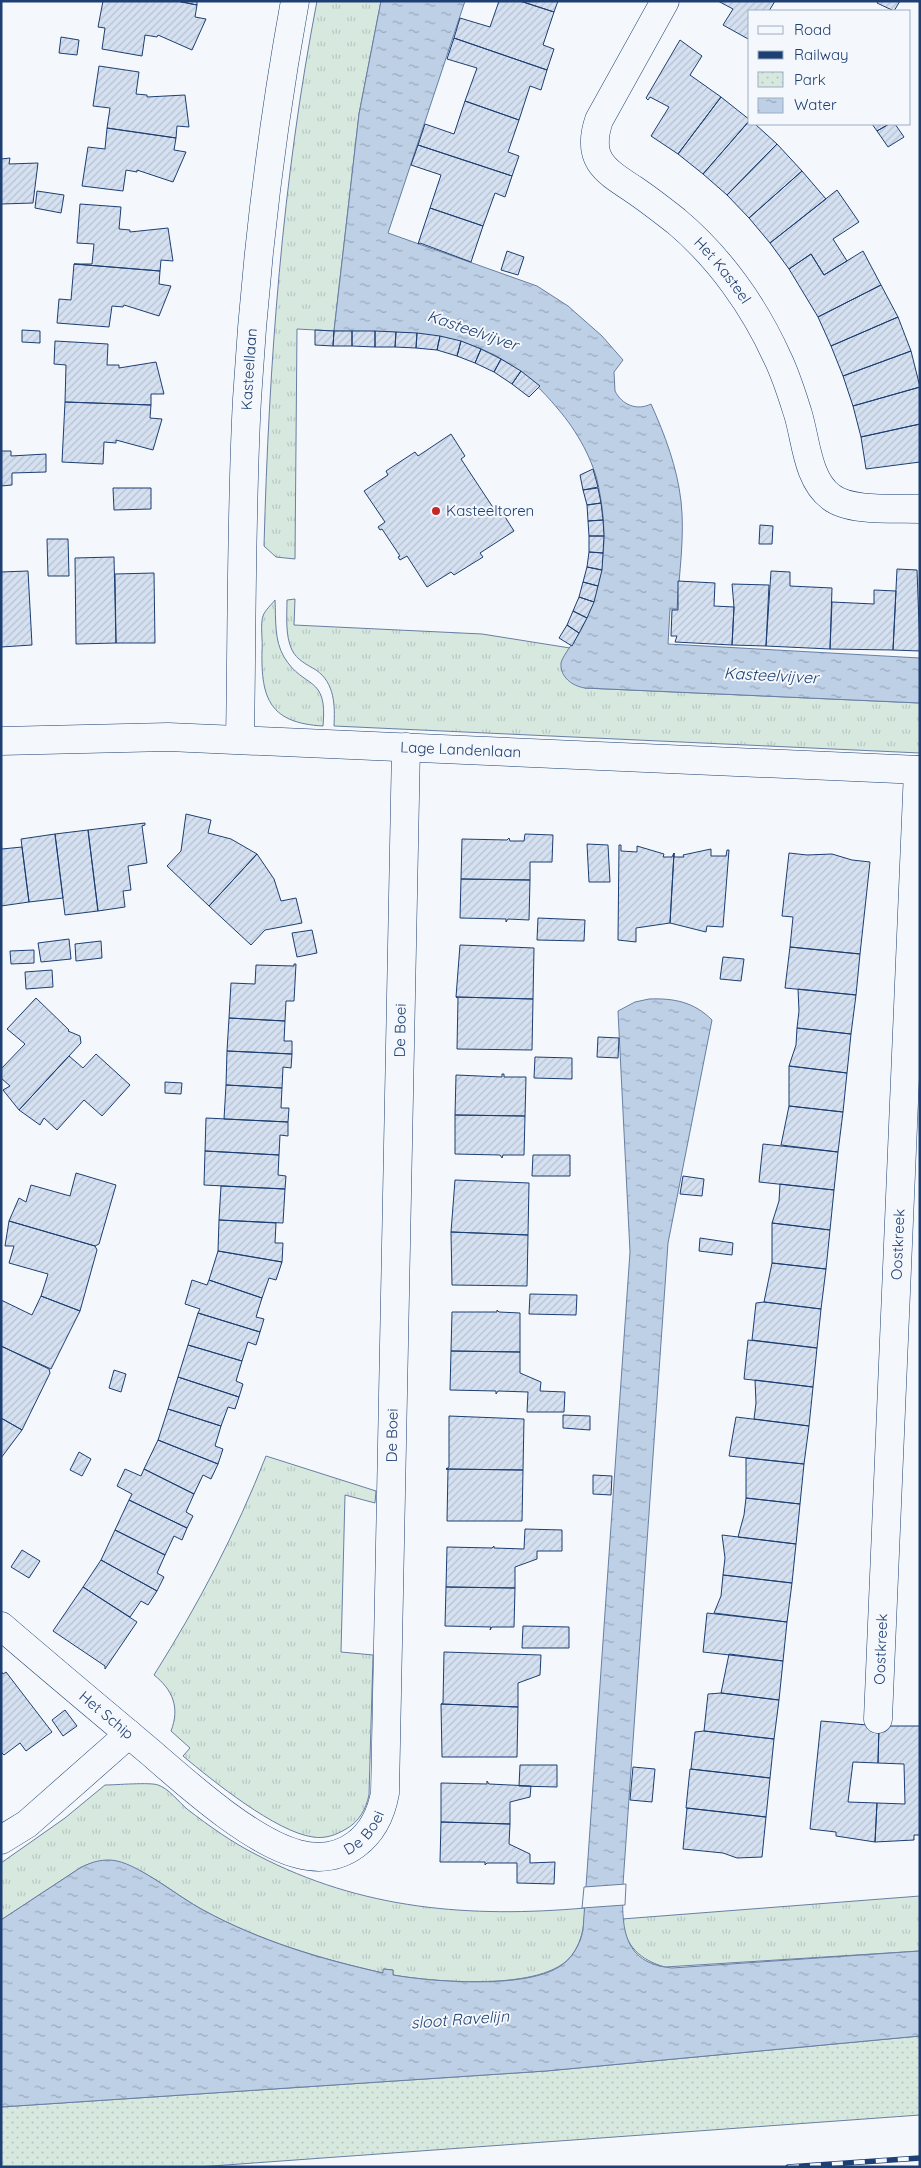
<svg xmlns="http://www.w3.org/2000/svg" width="921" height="2168" viewBox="0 0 921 2168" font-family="Quicksand,sans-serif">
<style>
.grass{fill:url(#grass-tufts);stroke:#687fa3}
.park{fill:url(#park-dots);stroke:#687fa3}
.water{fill:url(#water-ripples);stroke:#687fa3}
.pier{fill:#f4f7fb;stroke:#687fa3}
.building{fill:url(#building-hatch);stroke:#1d3f73}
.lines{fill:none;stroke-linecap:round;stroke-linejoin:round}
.minor-casing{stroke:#1d3f73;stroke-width:29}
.minor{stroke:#f4f7fb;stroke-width:28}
.rail-casing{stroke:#1d3f73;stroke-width:5.5}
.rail{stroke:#f4f7fb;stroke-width:4;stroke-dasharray:11;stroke-linecap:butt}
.poi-dot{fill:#c62828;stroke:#f4f7fb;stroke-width:2}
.labels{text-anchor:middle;stroke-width:4;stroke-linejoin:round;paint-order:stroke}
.street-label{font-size:15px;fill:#1d3f73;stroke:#f4f7fb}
.poi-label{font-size:15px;fill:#1d3f73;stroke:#f4f7fb;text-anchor:start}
.water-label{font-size:16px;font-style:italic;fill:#1d3f73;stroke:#f4f7fb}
</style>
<defs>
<pattern id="grass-tufts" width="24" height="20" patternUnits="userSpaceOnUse" patternTransform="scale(1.25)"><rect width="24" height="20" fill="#d7e8df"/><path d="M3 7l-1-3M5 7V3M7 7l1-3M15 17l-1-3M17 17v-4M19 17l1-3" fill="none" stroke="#b8c8c3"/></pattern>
<pattern id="park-dots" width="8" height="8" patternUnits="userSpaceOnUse" patternTransform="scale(1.25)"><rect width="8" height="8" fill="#d7e8df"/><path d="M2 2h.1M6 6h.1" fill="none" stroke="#b8c8c3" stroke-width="1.8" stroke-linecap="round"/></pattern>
<pattern id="water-ripples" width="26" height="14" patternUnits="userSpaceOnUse" patternTransform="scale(1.25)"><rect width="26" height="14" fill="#bed0e5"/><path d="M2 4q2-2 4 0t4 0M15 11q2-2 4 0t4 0" fill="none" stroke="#9aaabe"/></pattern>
<pattern id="building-hatch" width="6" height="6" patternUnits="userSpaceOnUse" patternTransform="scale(1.25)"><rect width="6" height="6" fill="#d5e0f0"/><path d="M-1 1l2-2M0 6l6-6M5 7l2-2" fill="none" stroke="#b6c1d1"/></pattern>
</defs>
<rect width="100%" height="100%" fill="#f4f7fb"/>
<path class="grass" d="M317 1H381L359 114 334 331 297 329 295 559 276 557 264 546C269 363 282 182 317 1Z
M295 599 294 625 482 634 570 648C553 671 565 675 585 688L920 703V753L334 726C335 706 335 683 316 670 306 664 297 660 292 650 285 636 287 615 287 600Z
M275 600C276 619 274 640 284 657 304 690 328 674 323 726 270 723 261 699 262 651 263 641 260 625 263 616 265 610 272 604 275 600Z
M266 1456 376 1491 375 1503 345 1495 341 1652 373 1655 369 1795C366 1809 359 1822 346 1829 336 1835 325 1839 313 1837 276 1832 213 1781 183 1756L190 1748 171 1731C180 1708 173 1690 154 1675 198 1605 236 1533 266 1456Z
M105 1785C116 1785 150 1782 158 1785 168 1788 179 1802 187 1809 209 1826 233 1843 257 1855 362 1910 471 1918 585 1908 584 1925 583 1940 572 1955 545 1992 434 1982 393 1975V1970L384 1969 383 1973C321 1959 260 1941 203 1910 177 1896 153 1874 124 1864 109 1859 95 1860 80 1868L1 1920V1863L65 1818Z
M920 1896V1951L665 1967C640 1960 625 1946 622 1919Z"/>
<path class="park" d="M920 2036V2115L198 2167H1V2107L546 2071Z"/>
<path class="water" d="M381 1H465L388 233 537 286 568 306 602 336 623 360 614 372 615 391C622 405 637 411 651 404 665 435 677 467 681 501 685 536 679 574 677 609H670L668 644 920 658V703L585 688C572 686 560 677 561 663 562 656 578 637 582 628 604 583 609 538 599 489 594 461 577 431 558 409 493 330 428 332 334 331L359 114Z
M649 999C674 998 694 1002 712 1020L668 1243 623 1884C622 1924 620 1963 672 1968L920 1951V2036L546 2071 1 2107V1920L80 1868C91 1862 104 1858 117 1861 141 1866 180 1898 203 1910 260 1941 320 1959 383 1973V1969L393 1970V1975C433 1982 524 1989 559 1967 572 1959 580 1945 583 1930L630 1252 618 1011 635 1002Z"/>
<path class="pier" d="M626 1884 625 1905 582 1908 584 1887Z"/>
<path class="building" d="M103 1H177L197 5 195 17 206 19 192 50 158 35 157 37 145 35 142 56 102 49 105 28 98 27Z
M177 1H197V5Z
M499 1H520L554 12 543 45 554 49 547 70 454 38 460 18 490 27Z
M520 1H558L554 12Z
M718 1H775L769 11H750V40L723 25 733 9Z
M878 1H900L894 11 877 3Z
M61 37 79 40 77 55 59 53Z
M454 38 547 70 541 90 530 86 519 120 465 101 477 68 447 59Z
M680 40 702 56 690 75 721 97 678 154 651 136 669 107 650 97 648 100 646 98Z
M99 66 139 72 136 94 147 95V97L185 95 189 127 177 126 176 138 107 128 110 108 93 106Z
M721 97 750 120 703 174 678 154Z
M465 101 519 120 508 152 519 156 512 176 418 145 425 124 454 134Z
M750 120V124H755L777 144 727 195 703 174Z
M872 124H889L877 131Z
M889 124H895L904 137 888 147 877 131Z
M107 128 176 138 174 150 186 152 173 182 137 170V172L126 170 123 191 82 186 88 147 105 149Z
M777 144 802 171 749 218 727 195Z
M418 145 512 176 505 197 495 193 483 226 430 208 441 175 411 165Z
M10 158 9 164 38 163 33 203 1 204V159Z
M802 171 826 199 770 243 749 218Z
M837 190 859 222 833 239 847 261 824 275 811 254 789 269 770 243Z
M37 191 64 195 61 213 35 208Z
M80 204 121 207 119 229 130 230V232L168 228 173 261 161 260 160 271 74 264H92L94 244 77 243Z
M430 208 483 226 471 262 420 243 418 244Z
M507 251 524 257 518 275 501 270Z
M863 251 881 285 818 317 789 269 811 254 824 275Z
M74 264 160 271 159 284 171 286 159 316 124 305 123 307 112 306 109 327 57 323 59 299 71 300Z
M881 285 898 317 831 346 818 317Z
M898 317 911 351 843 376 831 346Z
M22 330 40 331V343L22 342Z
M315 330 334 331 333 346 315 345Z
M334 331H352V346H333Z
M352 331H375V347L352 346Z
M375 331 396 332 395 347H375Z
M396 332 417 333 416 348 395 347Z
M417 333 440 336 437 350 416 348Z
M440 336 461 341 457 356 437 350Z
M55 341 108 344 107 365H119V368L156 362 164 394H151V405L65 402 66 365 54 364Z
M461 341 481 349 475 363 457 356Z
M481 349 501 359 494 372 475 363Z
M911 351 920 387 853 406 843 376Z
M501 359 521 371 512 384 494 372Z
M521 371 540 386 529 397 512 384Z
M920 387V424L861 437 853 406Z
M65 402 151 405 150 418 162 419 153 450 116 440V443L104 442 103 464 62 462Z
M920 424V462L866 469 861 437Z
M451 434 465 456 461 459 496 512 500 509 514 531 480 553 483 557 454 575 451 572 427 587 407 556 400 560 398 557 400 556 382 529 380 530 378 527 385 522 364 491 388 475 386 471 415 452 418 456Z
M1 451H11V456L46 454V472L12 473V485L1 486Z
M593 469 598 487 583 490 580 475Z
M113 488H151V509L114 510Z
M598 488 601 503 587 505 583 490Z
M601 503 603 520 588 521 587 505Z
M603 520 604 536H589L588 521Z
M760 525 773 526 772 544H759Z
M589 536H604L603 553 589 552Z
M47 539H68L69 576H48Z
M589 552 603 553 602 570 587 567Z
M114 557 116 643 76 644 75 558Z
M587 567 602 570 598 586 583 582Z
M897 569 917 570 920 651 893 650Z
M28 571 32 645 1 647V572Z
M771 571 790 572V586L832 588 830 649 766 646Z
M154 573 155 643H116L115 574Z
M678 581 715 583 714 606 734 607 732 645 675 642 677 636H671L672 610H678Z
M583 582 598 586 594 602 579 597Z
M732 584 769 585 766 646 732 645 734 607Z
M874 590 896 591 893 650 830 649 832 602 874 604Z
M579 597 594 602 587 618 573 611Z
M573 611 587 618 579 633 567 625Z
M567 625 579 633 572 646 559 638Z
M186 814 211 820 208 833 231 839 257 854 209 906 167 866 181 851Z
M145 823V825L142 826 147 863 128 866 131 890 123 891 125 907 98 911 88 830Z
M88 830 98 911 65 915 55 834Z
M55 834 63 898 29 902 21 839Z
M525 834 553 835 552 862H530V880L461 879 462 839 507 840 509 838 510 841H524Z
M587 844 608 845 610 882H589Z
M1 845 2 849 22 847 29 902 1 906Z
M619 845H621V851L637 852V846L664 854 663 857H672L674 853 670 923 636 928V942L618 940Z
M711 849V856H726L727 850H729L723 927 707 926 706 932 670 923 674 853V857H684L683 855Z
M789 853 807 855 832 854 852 860 870 862 860 954 790 947 793 917 782 916Z
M257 854 274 879 281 901 296 898 302 923 265 930 251 945 209 906Z
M461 879 530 880 529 920 508 919 506 922V919L460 918Z
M538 918 585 920 584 941 537 940Z
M312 930 317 953 297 957 292 933Z
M69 939 71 959 41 962 38 943Z
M101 941 102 958 76 961 75 944Z
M460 945 534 948 533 999 456 997Z
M790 947 860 954 856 995 785 988Z
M34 950V963L11 964 10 951Z
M723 957 744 959 741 981 720 979Z
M294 964H296L294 1001H286L285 1021 229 1018 231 983 255 984 256 965 294 966Z
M52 970 53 987 26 989 25 972Z
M798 989 856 995 851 1034 797 1028 799 1011Z
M456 997 533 999 532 1050 457 1049 458 998Z
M36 998 69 1030 68 1031 80 1036 81 1043 19 1110 3 1090 10 1086 1 1078V1069L25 1044 7 1029Z
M229 1018 285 1021 284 1041H292V1054L227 1051Z
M797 1028 851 1034 847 1073 789 1066 796 1045Z
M598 1037 619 1038 618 1058 597 1057Z
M227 1051 292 1054 291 1068 283 1067 282 1088 226 1085Z
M96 1054 130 1085 102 1116 84 1100 57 1130 44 1118 40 1125 19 1110 69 1056 83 1068Z
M535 1057 572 1058V1079L534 1078Z
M789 1066 847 1073 843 1112 789 1106Z
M502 1074H504V1077H526L525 1116 455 1115 456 1075 502 1077Z
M165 1082 182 1083 181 1094 165 1093Z
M226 1085 282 1088 281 1108H289L288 1122 224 1119Z
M789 1106 843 1112 838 1152 781 1145Z
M455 1115 525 1116 524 1155H503L502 1158 500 1155 455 1154Z
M206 1118 288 1122V1136L280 1135 279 1155 205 1151Z
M763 1144 838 1152 834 1190 759 1182Z
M205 1151 279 1155 278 1175 286 1176 285 1189 204 1185Z
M533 1155H570V1176H532Z
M76 1173 116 1185 99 1244 95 1246 9 1221 19 1198 26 1202 31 1185 70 1196Z
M683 1176 704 1179 702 1196 680 1194Z
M455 1180 529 1183 528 1235 451 1232Z
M780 1184 834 1190 830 1230 772 1223 779 1201Z
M221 1186 285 1189 283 1223 219 1220Z
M219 1220 276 1223 275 1243H283L282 1262 218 1251Z
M9 1221 95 1246 97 1250 80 1311 41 1296 48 1274 9 1263 14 1246H5Z
M772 1223 830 1230 826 1269 772 1263Z
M451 1232 528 1235 527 1286 452 1285Z
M700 1238 733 1243 732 1255 699 1251Z
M218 1251 282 1262 276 1280 269 1278 262 1298 209 1280Z
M772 1263 826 1269 821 1309 764 1302Z
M192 1280 207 1285 209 1280 262 1298 256 1317 264 1319 260 1332 198 1313 200 1309 185 1304Z
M530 1294 577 1295 576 1315 529 1314Z
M41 1296 80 1311 51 1369 1 1346V1300L32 1315Z
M764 1302 821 1309 817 1348 752 1340 756 1303Z
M497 1310 499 1312 520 1313V1352L451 1351 452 1312H497Z
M198 1313 260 1332 256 1345 248 1342 242 1361 188 1345Z
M748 1340 817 1348 813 1387 744 1379Z
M188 1345 242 1361 236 1381 243 1384 239 1397 178 1377Z
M1 1346 49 1369 50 1373 22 1430 1 1418Z
M451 1351 520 1352V1373L541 1382 540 1391 565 1392 564 1412H527L528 1392 498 1391 496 1394V1391L450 1390Z
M114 1370 126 1374 121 1392 109 1388Z
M178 1377 239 1397 235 1409 228 1407 221 1426 168 1409Z
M755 1380 813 1387 809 1426 754 1419 756 1403Z
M168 1409 221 1426 215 1446 223 1449 218 1464 158 1440Z
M563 1415 590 1416V1430L563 1428Z
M449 1416 524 1419 523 1470 446 1469 449 1467Z
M736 1417 809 1426 804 1464 729 1456Z
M1 1418 22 1430 1 1458Z
M158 1440 218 1464 211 1479 203 1475 194 1494 144 1469Z
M79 1452 91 1459 82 1476 70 1470Z
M746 1458 804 1464 800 1504 746 1498Z
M125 1469 141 1476 144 1469 194 1494 186 1512 193 1516 187 1528 129 1500 132 1494 117 1486Z
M446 1469 523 1470 522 1521H447L448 1469Z
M593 1475 612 1476 611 1495 593 1494Z
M746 1498 800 1504 796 1544 738 1537 744 1515Z
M129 1500 187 1528 182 1540 174 1536 165 1555 115 1530Z
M525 1529 562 1530V1551H537V1559L515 1567V1588L446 1587 447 1547 492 1548 494 1546V1548L524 1549Z
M115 1530 165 1555 157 1573 164 1577 157 1591 101 1560Z
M722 1535 796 1544 792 1583 723 1575 725 1558Z
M22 1550 40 1561 29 1578 11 1567Z
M101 1560 157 1591 148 1605 141 1601 130 1617 83 1587Z
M723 1575 792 1583 787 1622 714 1613 721 1596Z
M83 1587 137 1622 105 1669V1666L53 1631Z
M446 1587 515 1588 514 1627H492L490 1630 491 1627 445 1626Z
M707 1613 787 1622 783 1661 703 1652Z
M523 1626 569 1627V1648H522Z
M444 1652 541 1655 540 1675 518 1683V1707L441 1704 443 1703Z
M729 1654 783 1661 779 1700 721 1693Z
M1 1671 3 1674 6 1672 52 1732 26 1751 20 1743 4 1755 1 1752Z
M721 1693 779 1700 774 1739 704 1731 708 1694Z
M441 1704 518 1707 517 1757H442Z
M65 1710 77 1726 63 1736 52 1720Z
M821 1721 879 1726 878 1763 853 1762 848 1802 877 1803 875 1842 836 1836V1832L810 1829Z
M879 1726H920V1835H914V1840L875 1842 877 1803 905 1804 904 1764 878 1763Z
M704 1731 774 1739 770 1778 691 1769 695 1732Z
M520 1765H557V1787L519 1786Z
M633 1767 655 1769 652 1802 630 1800Z
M690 1769 770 1778 766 1817 686 1808Z
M487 1781 489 1784 531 1786 530 1797 510 1802V1824L441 1822V1783L487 1784Z
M687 1808 766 1817 762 1857 737 1858 723 1853 683 1849Z
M441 1822 510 1824 509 1844 530 1854V1863L555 1862 554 1884 517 1883V1863H487L485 1865V1862H440Z"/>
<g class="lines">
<defs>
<g id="minor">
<path id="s1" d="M665 1 599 120C586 159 604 170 633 189 648 199 662 210 676 221 719 257 754 306 777 357 786 375 792 395 798 414 806 440 807 479 831 497 850 512 895 508 920 509"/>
<path id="s2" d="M240 739C242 626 241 512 247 399 255 266 271 132 295 1"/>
<path id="s3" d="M1 741 168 737 920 770"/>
<path id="s4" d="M1 1626C50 1668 100 1710 149 1751 186 1783 251 1842 298 1854 344 1866 377 1837 385 1793L406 747"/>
<path id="s5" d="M878 1719 918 770"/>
<path d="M1 1840 27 1824 129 1734"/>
</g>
</defs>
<use href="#minor" class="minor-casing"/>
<use href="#minor" class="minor"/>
<defs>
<path id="rail" d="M788 2167 920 2158"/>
</defs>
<use href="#rail" class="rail-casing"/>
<use href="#rail" class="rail"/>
</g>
<circle class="poi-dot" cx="436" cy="511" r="5"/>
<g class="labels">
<g class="street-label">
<text dy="5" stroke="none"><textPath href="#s1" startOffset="344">Het Kasteel</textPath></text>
<text dy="5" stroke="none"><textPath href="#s2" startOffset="370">Kasteellaan</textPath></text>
<text dy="5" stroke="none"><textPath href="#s3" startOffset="460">Lage Landenlaan</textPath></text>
<text dy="5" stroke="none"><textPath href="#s4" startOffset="1260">De Boei</textPath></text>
<text dy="5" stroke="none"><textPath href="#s5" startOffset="475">Oostkreek</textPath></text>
<text dy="5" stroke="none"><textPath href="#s4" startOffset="855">De Boei</textPath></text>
<text dy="5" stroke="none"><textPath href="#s5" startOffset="70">Oostkreek</textPath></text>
<text dy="5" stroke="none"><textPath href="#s4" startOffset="138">Het Schip</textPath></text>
<text dy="5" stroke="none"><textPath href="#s4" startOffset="451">De Boei</textPath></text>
</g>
<g class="poi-label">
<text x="446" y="516">Kasteeltoren</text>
</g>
<g class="water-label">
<text transform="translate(473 330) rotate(19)" y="6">Kasteelvijver</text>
<text transform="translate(771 675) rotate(3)" y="6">Kasteelvijver</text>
<text transform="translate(460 2019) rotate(-4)" y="6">sloot Ravelijn</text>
</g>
</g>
<rect width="921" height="2168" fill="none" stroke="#1d3f73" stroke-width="5"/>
<rect x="748" y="10" width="162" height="115" fill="#f4f7fb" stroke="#9eadc5"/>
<rect x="758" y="26" width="25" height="8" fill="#f4f7fb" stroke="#9eadc5"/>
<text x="794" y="35" font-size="15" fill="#1d3f73">Road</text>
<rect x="758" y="51" width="25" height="8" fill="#1d3f73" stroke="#9eadc5"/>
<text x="794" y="60" font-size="15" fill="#1d3f73">Railway</text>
<rect x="758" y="72" width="25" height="15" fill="url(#park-dots)" stroke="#9eadc5"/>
<text x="794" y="85" font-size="15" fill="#1d3f73">Park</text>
<rect x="758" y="98" width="25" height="15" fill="url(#water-ripples)" stroke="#9eadc5"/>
<text x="794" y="110" font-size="15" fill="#1d3f73">Water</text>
</svg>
